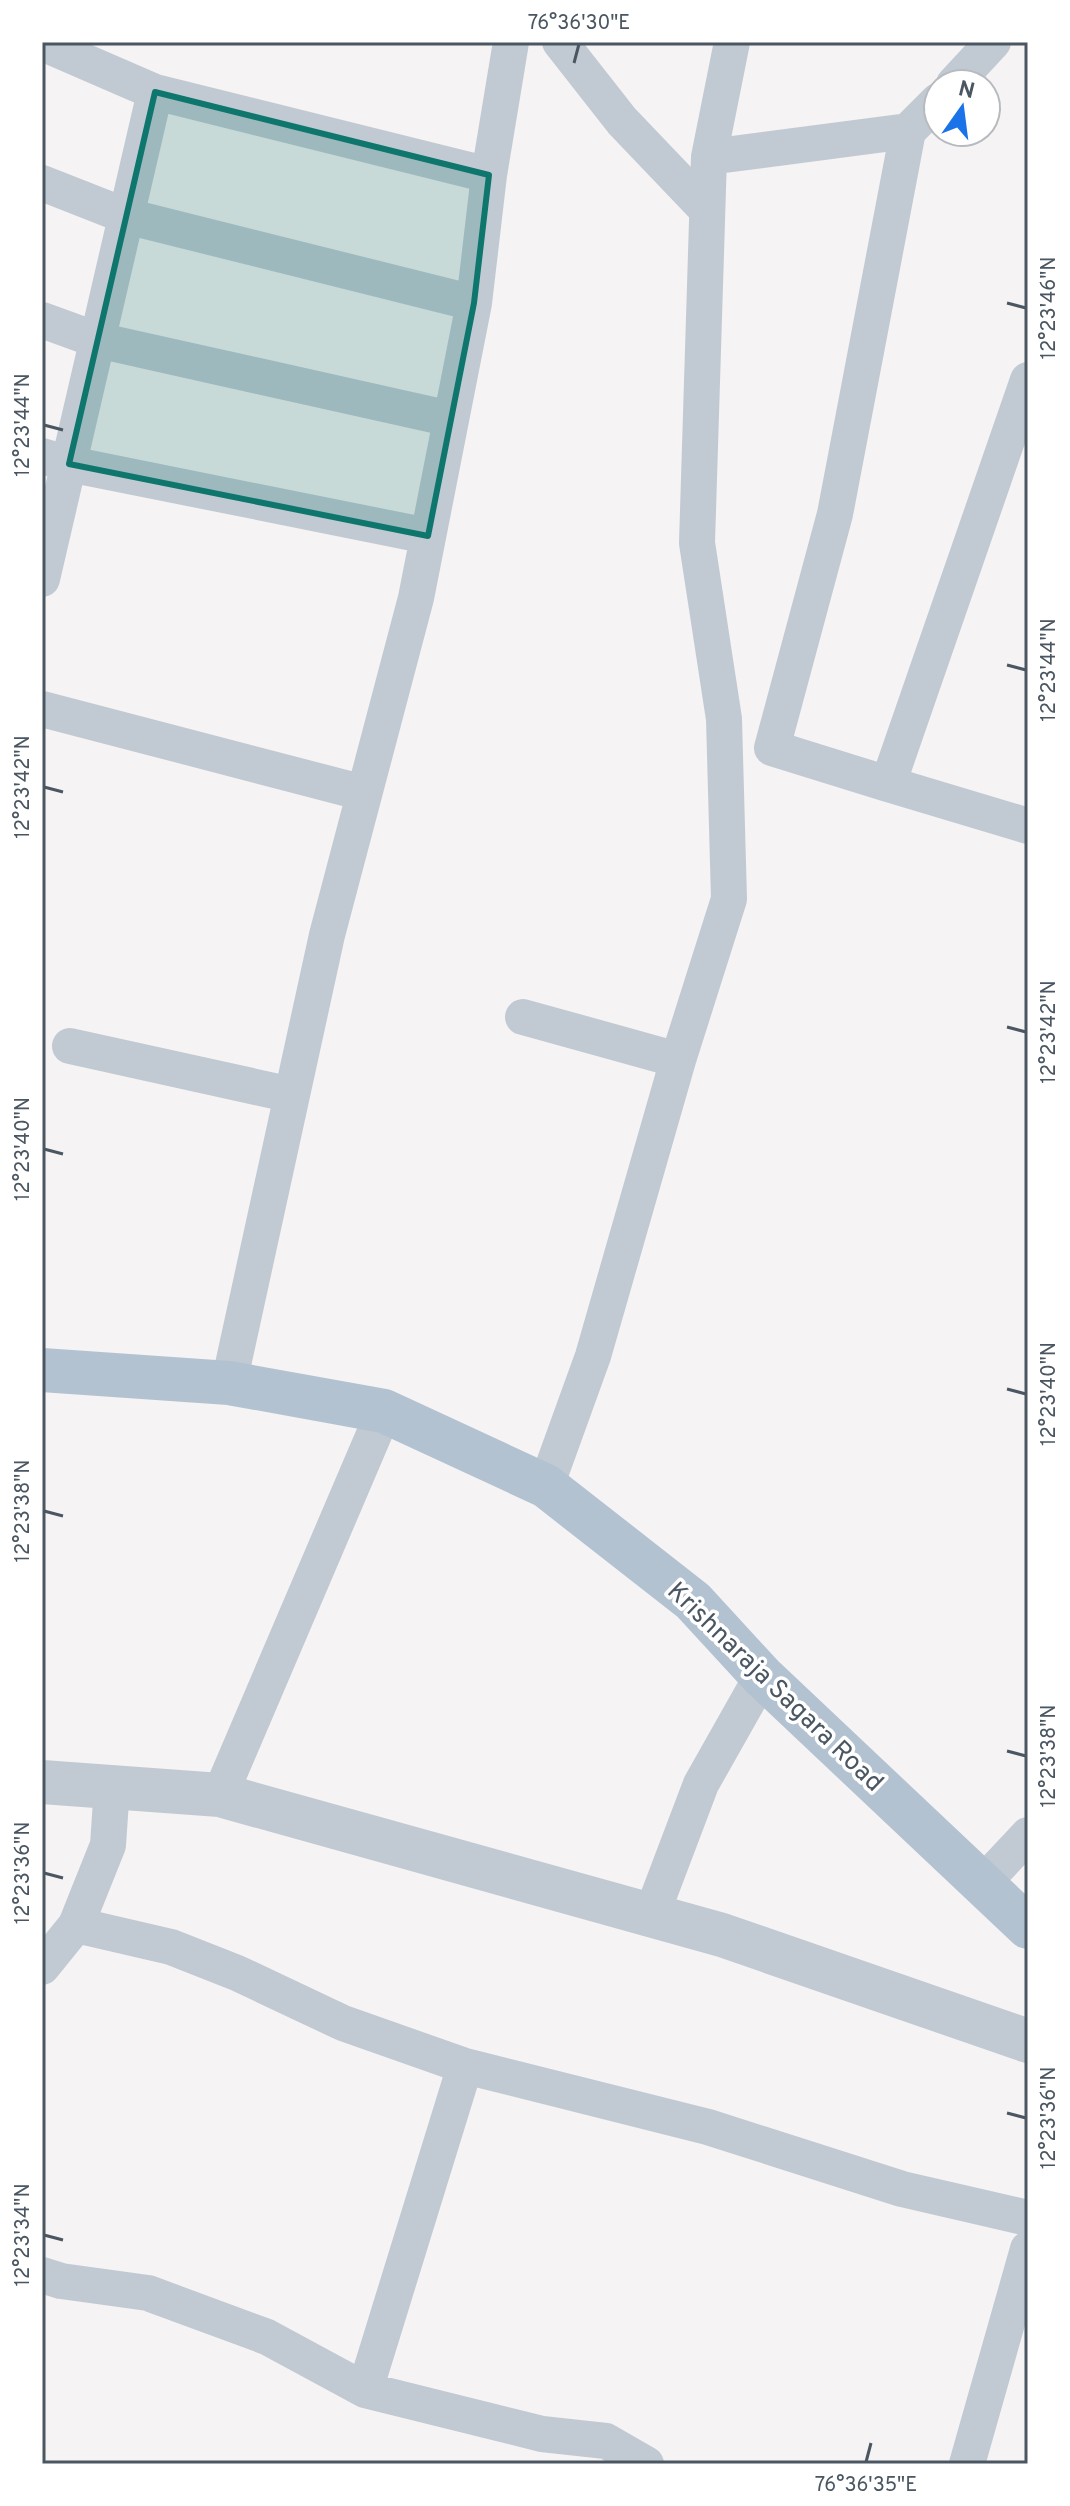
<svg xmlns="http://www.w3.org/2000/svg" width="1070" height="2506" viewBox="0 0 1070 2506" font-family="Overpass,sans-serif">
<style>
.lines{fill:none;stroke-linecap:round;stroke-linejoin:round}
.minor{stroke:#c1cad2;stroke-width:36}
.tertiary{stroke:#c1cad2;stroke-width:44}
.primary{stroke:#b3c2d1;stroke-width:44}
.marked{fill:#0f766e;fill-opacity:0.2;stroke:#0f766e;stroke-width:6;stroke-linejoin:round}
.ticks{fill:none;stroke:#4a5661;stroke-width:3}
.labels{text-anchor:middle;stroke-width:7;stroke-linejoin:round;paint-order:stroke}
.street-label{font-size:26px;fill:#4a5661;stroke:#fff}
.neatline{fill:none;stroke:#4a5661;stroke-width:3}
.ticks-label{font-size:20px;text-anchor:middle;fill:#4a5661}
</style>
<rect width="100%" height="100%" fill="#f5f3f3"/>
<g class="lines">
<path class="minor" d="M560 42 622 121 707 210
M42 43 155 92 489 175
M954 84 993 42
M709 157 908 131
M42 183 126 216 474 303
M42 320 97 340 451 419
M1028 380 888 784 1028 826
M42 456 69 464 428 536
M42 579 155 92
M42 709 364 793
M888 784 772 748 835 514 908 131 938 101
M523 1017 678 1060
M70 1046 292 1095
M229 1383 327 935 416 598 474 303 489 175 511 42
M546 1486 593 1356 678 1060 729 899 724 719 697 543 709 157 732 42
M220 1795 384 1411
M982 1884 1028 1835
M651 1916 701 1784 762 1676
M76 1925 171 1947 237 1973 343 2023 465 2066 708 2127 902 2189 1028 2218
M42 1967 76 1925 108 1845 112 1786
M42 2275 61 2281 148 2293 267 2337 365 2390 542 2434 606 2441 646 2464
M365 2390 465 2066
M967 2464 1028 2249"/>
<path class="tertiary" d="M42 1782 220 1795 722 1935 1028 2041"/>
<path class="primary" d="M42 1370 229 1383 384 1411 546 1486 693 1601 762 1676 1028 1927"/>
</g>
<path class="marked" d="M155 92 489 175 474 303 428 536 69 464Z"/>
<path class="ticks" d="M574 63 579 44M1007 303 1026 308M44 425 63 430M1007 665 1026 670M44 787 63 792M1007 1027 1026 1032M44 1149 63 1154M1007 1389 1026 1394M44 1511 63 1516M1007 1751 1026 1756M44 1873 63 1878M1007 2113 1026 2118M44 2235 63 2240M866 2462 871 2443"/>
<g class="labels">
<g class="street-label">
<text transform="translate(776 1686) rotate(44)" y="9">Krishnaraja Sagara Road</text>
</g>
</g>
<rect width="1070" height="2506" fill="none" stroke="#ffffff" stroke-width="88"/>
<g transform="translate(962 108) rotate(14)"><circle r="38" fill="#ffffff" stroke="#b7bbc0" stroke-width="2"/>
<path d="M0-6L14 30L0 20L-14 30Z" fill="#1a73e8"/>
<text y="-12" font-size="22" font-weight="bold" text-anchor="middle" fill="#4a5661">N</text>
</g>
<rect x="44" y="44" width="982" height="2418" class="neatline"/>
<g class="ticks-label">
<text x="579" y="29">76°36'30"E</text>
<text transform="translate(1048 308) rotate(-90)" y="7">12°23'46"N</text>
<text transform="translate(22 425) rotate(-90)" y="7">12°23'44"N</text>
<text transform="translate(1048 670) rotate(-90)" y="7">12°23'44"N</text>
<text transform="translate(22 787) rotate(-90)" y="7">12°23'42"N</text>
<text transform="translate(1048 1032) rotate(-90)" y="7">12°23'42"N</text>
<text transform="translate(22 1149) rotate(-90)" y="7">12°23'40"N</text>
<text transform="translate(1048 1394) rotate(-90)" y="7">12°23'40"N</text>
<text transform="translate(22 1511) rotate(-90)" y="7">12°23'38"N</text>
<text transform="translate(1048 1756) rotate(-90)" y="7">12°23'38"N</text>
<text transform="translate(22 1873) rotate(-90)" y="7">12°23'36"N</text>
<text transform="translate(1048 2118) rotate(-90)" y="7">12°23'36"N</text>
<text transform="translate(22 2235) rotate(-90)" y="7">12°23'34"N</text>
<text x="866" y="2491">76°36'35"E</text>
</g>
</svg>
